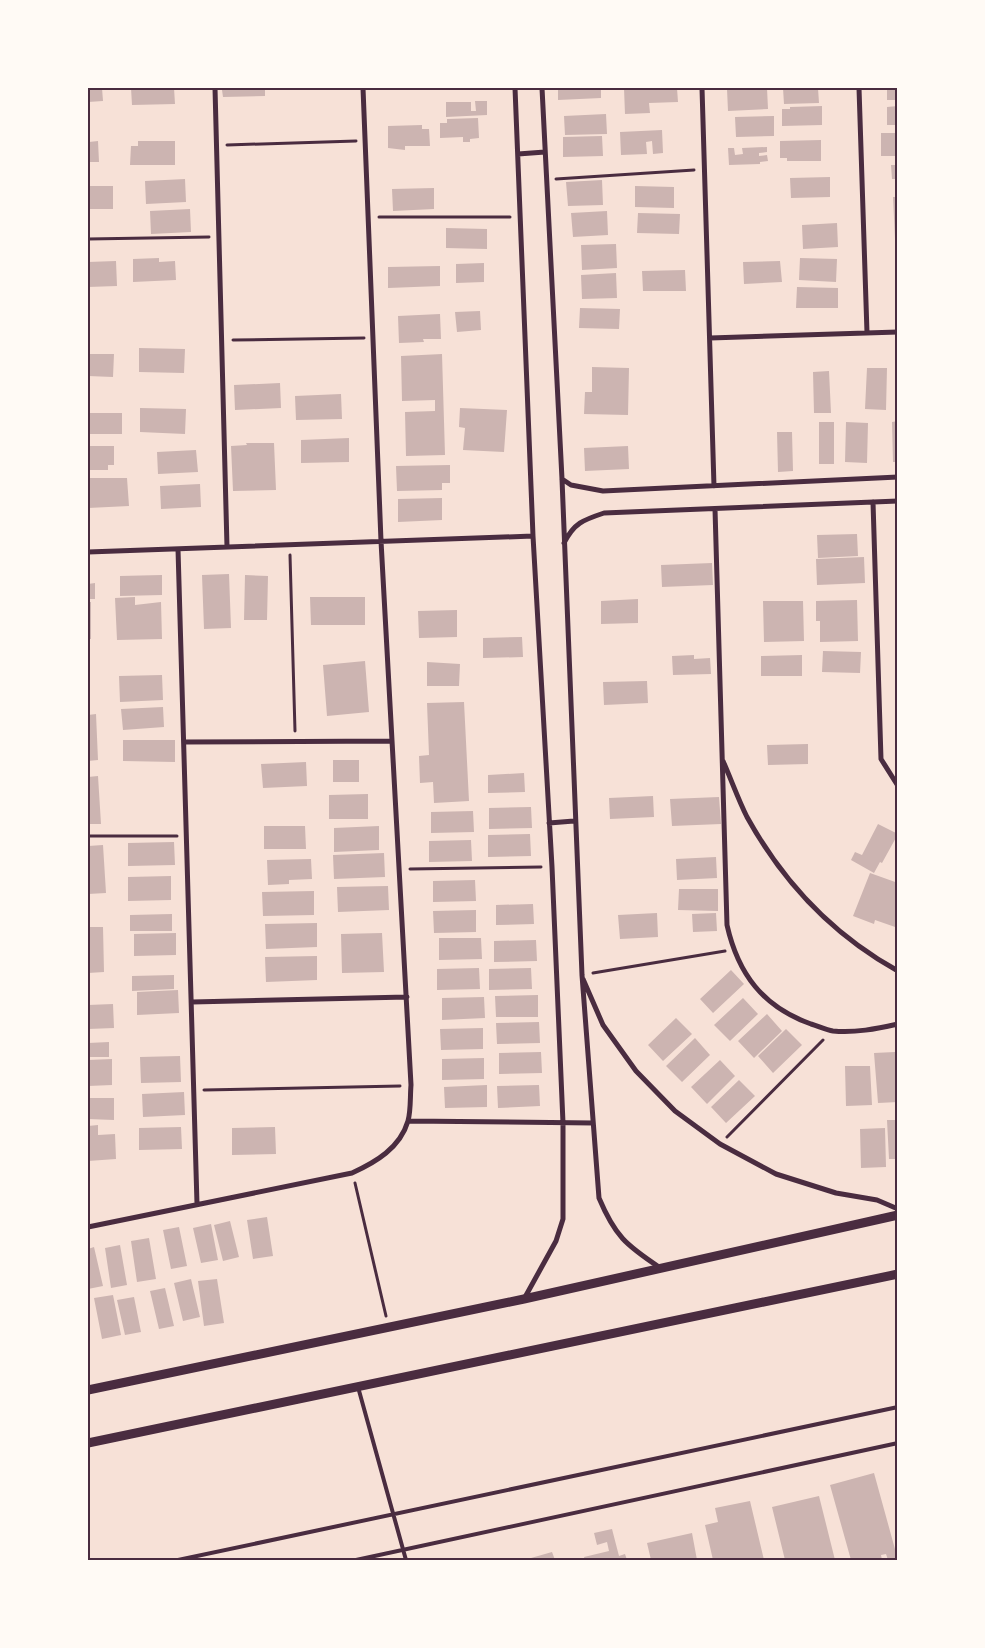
<svg xmlns="http://www.w3.org/2000/svg" width="985" height="1648" viewBox="0 0 985 1648" font-family="'Space Grotesk',sans-serif">
<style>
.building{fill:#ccb4b1}
.lines{fill:none;stroke-linecap:round;stroke-linejoin:round}
.path{stroke:#4a2c40;stroke-width:3}
.service{stroke:#4a2c40;stroke-width:4}
.minor{stroke:#4a2c40;stroke-width:5}
.tertiary{stroke:#4a2c40;stroke-width:9}
.neatline{fill:none;stroke:#4a2c40;stroke-width:2}
</style>
<rect width="100%" height="100%" fill="#f7e1d7"/>
<path class="building" d="M88 88H102L103 101 88 102Z
M131 88H174L175 104 132 105Z
M216 88H265V96L223 97 222 90Z
M558 88H601V98L558 100Z
M624 88H677L678 102 649 103 650 113 625 114Z
M767 88 768 109 728 111 727 89Z
M783 88H818L819 103 784 104Z
M887 88H898V100H887Z
M475 101H487V115L446 117V102H471V111H476Z
M822 106V125L782 126V109H790V107Z
M898 106V125H887V107Z
M606 114 607 134 565 135 564 116Z
M774 116V136L736 137 735 117Z
M478 118 479 138 470 139V142H463V137L440 138V123H447V119Z
M422 125V129H429L430 146H405V150L388 148V126Z
M662 130 663 153 653 154 652 141 646 142 647 154 621 155 620 132Z
M881 133H898V156H881Z
M88 136 89 142 98 141 99 162H88Z
M602 136 603 156 563 157V137Z
M821 140V161H787V158H780V141Z
M138 141H175V165H130L131 146H138Z
M767 147V152L759 153V156L767 155 768 161 760 162V164L729 165 728 148H734L735 155 743 154 742 148Z
M891 165H898V179H892Z
M830 177V197L791 198 790 178Z
M185 179 186 202 146 204 145 181Z
M602 180 603 205 568 206 566 182Z
M88 186H113V209H88Z
M635 186 674 187V208L635 207Z
M434 188V209L393 211 392 189Z
M893 197H898V239H895Z
M190 209 191 232 151 234 150 211Z
M607 211 608 235 573 237 571 213Z
M638 213 680 214 679 234 637 233Z
M837 223 838 247 803 249 802 225Z
M446 228 487 229V249L446 248Z
M616 244 617 268 582 270 581 245Z
M159 258V262L175 261 176 280 133 282V259Z
M800 258 837 259 836 282 799 280Z
M116 261 117 286 88 287V262Z
M780 261 782 282 744 284 743 262Z
M484 263V282L456 283V264Z
M440 266V286L388 288V267Z
M685 270 686 291H643L642 271Z
M616 273 617 298 582 299 581 275Z
M797 287 838 288V308H796Z
M580 308 620 309 619 329 579 328Z
M480 311 481 330 457 332 455 312Z
M440 314 441 339H423L424 342 399 343 398 316Z
M139 348 185 349 184 373 139 372Z
M88 354H114L113 377 88 376Z
M442 354 445 455 406 456 405 412 435 411V400L402 401 401 356Z
M592 367 629 368 628 415 584 414 585 392H592Z
M867 368H887L886 410 865 409Z
M829 371 831 413H814L813 372Z
M280 383 281 408 235 410 234 385Z
M341 394 342 419 296 420 295 396Z
M140 408 186 409 185 434 140 432Z
M460 408 507 410 504 452 463 450 465 428 459 427Z
M88 413H122V434H88Z
M898 421V462H893L892 422Z
M819 422H834V464H819Z
M846 422 868 423 867 463 845 462Z
M777 432H792L793 471 778 472Z
M349 438V462L301 463V440Z
M246 443H274L276 490 233 491 231 446 247 445Z
M88 446H114V465H108V470H88Z
M628 446 629 469 585 471 584 448Z
M196 450 198 472 158 474 157 452Z
M450 465V483H442V490L397 491 396 466Z
M88 478H127L129 506 88 508Z
M200 484 201 507 161 509 160 486Z
M442 498V520L398 522V499Z
M857 534 858 556 818 558 817 535Z
M864 557 865 583 817 585 816 559Z
M712 563 713 585 662 587 661 565Z
M229 574 231 628 204 629 202 575Z
M162 575V595L120 596V576Z
M245 575 268 576 267 620H244Z
M95 583V599H88V584Z
M135 597V605L161 602 162 639 117 640 115 598Z
M310 597H365V625H311Z
M638 599V623L601 624V601Z
M857 600 858 641 820 642V621H816V601Z
M763 601H803L804 641 764 642Z
M88 602H91V639H88Z
M457 610V637L419 638 418 611Z
M522 637 523 657 483 658V638Z
M823 651 861 652 860 673 822 672Z
M694 655V659L710 658 711 674 673 675 672 656Z
M802 655V676H761V656Z
M365 661 369 712 327 716 323 665Z
M427 662 460 664 459 686H427Z
M162 675 163 700 120 702 119 676Z
M647 681 648 703 604 705 603 682Z
M464 702 469 801 434 803 433 782 420 783 419 756 429 755 427 703Z
M163 707 164 727 123 730 121 709Z
M96 714 98 760 88 761V715Z
M123 740H175V762L123 761Z
M808 744V764L768 765 767 745Z
M333 760H359V782H333Z
M306 762 307 786 263 788 261 764Z
M524 773 525 792 488 793V775Z
M98 776 101 824H88V777Z
M368 794V819H329V795Z
M653 796 654 817 610 819 609 798Z
M719 797 721 824 672 826 670 799Z
M531 807 532 828 489 829V808Z
M473 811 474 832 431 833V812Z
M878 824 898 834 882 863 880 862 874 873 851 860 855 852 862 855Z
M264 826H305L306 849H264Z
M379 826V850L334 852V828Z
M530 834 531 856 488 857V835Z
M471 840 472 861 429 862V841Z
M174 842 175 865 128 866V843Z
M103 845 106 893 88 894V846Z
M384 853 385 877 334 879 333 855Z
M716 857 717 878 677 880 676 859Z
M311 859 312 879 289 880V884L268 885 267 860Z
M870 873 898 883V928L875 920 874 924 853 916Z
M171 876V900L128 901V877Z
M475 880 476 901 433 902V881Z
M388 886 389 910 338 912 337 887Z
M679 889H718V911L678 910Z
M314 891V915L263 916 262 892Z
M533 904 534 924 496 925V905Z
M476 910V932L434 933 433 911Z
M657 913 658 937 620 939 618 915Z
M716 913 717 931 693 932 692 914Z
M172 914V931H130V915Z
M317 923V947L266 949 265 924Z
M88 927H103L104 972 88 973Z
M176 933V955L134 956V934Z
M382 933 384 972 342 973 341 934Z
M439 938H481L482 959 439 960Z
M536 940 537 961 494 962V941Z
M317 956V980L266 982 265 957Z
M479 968 480 989 437 990V969Z
M531 968 532 989 489 990V969Z
M731 970 744 984 713 1013 700 999Z
M174 975V989L132 991V976Z
M178 990 179 1013 137 1015V992Z
M538 995V1017H496L495 996Z
M484 997 485 1018 442 1020V998Z
M743 998 758 1014 730 1041 714 1025Z
M113 1004 114 1028 88 1029V1005Z
M767 1014 782 1031 754 1058 738 1041Z
M676 1018 692 1034 663 1061 648 1045Z
M539 1022 540 1043 497 1044 496 1023Z
M483 1028V1049L441 1050 440 1029Z
M786 1029 802 1045 773 1073 758 1056Z
M695 1038 710 1055 682 1082 666 1066Z
M109 1042V1057H88V1043Z
M541 1052 542 1073 499 1074V1053Z
M895 1052 898 1102 878 1103 874 1053Z
M180 1056 181 1082 141 1083 140 1057Z
M484 1058V1079L442 1080V1059Z
M112 1059V1085L88 1086V1060Z
M720 1060 735 1076 707 1104 691 1087Z
M845 1066H870L872 1105 846 1106Z
M739 1080 755 1096 726 1123 711 1107Z
M487 1085V1107L445 1108 444 1087Z
M539 1085 540 1106 498 1108 497 1086Z
M184 1092 185 1115 143 1117 142 1094Z
M88 1098H114V1120L88 1119Z
M887 1120H898V1159H889Z
M98 1125V1135L115 1134 116 1159 88 1161V1126Z
M181 1127 182 1149 139 1150V1128Z
M275 1127 276 1154 232 1155V1128Z
M885 1128 886 1167 861 1168 860 1129Z
M267 1217 273 1256 253 1259 247 1220Z
M230 1221 239 1257 223 1261 214 1225Z
M211 1224 218 1260 201 1263 193 1228Z
M179 1227 187 1266 171 1269 163 1230Z
M149 1238 156 1279 137 1282 131 1241Z
M120 1245 127 1285 111 1288 105 1248Z
M94 1247 103 1286 88 1289V1249Z
M191 1279 200 1317 183 1321 174 1283Z
M217 1279 224 1323 204 1326 198 1281Z
M165 1288 174 1326 159 1329 150 1291Z
M113 1295 121 1335 102 1339 94 1298Z
M134 1297 141 1332 125 1335 117 1300Z
M874 1473 898 1560H888L886 1554 881 1555 882 1560H851L830 1485Z
M819 1496 835 1560H785L772 1507Z
M750 1501 764 1560H713L705 1525 718 1522 715 1508Z
M612 1529 619 1556 625 1554 627 1560H585L584 1557 609 1551 607 1542 597 1545 594 1533Z
M692 1533 697 1560H651L647 1543Z
M552 1552 555 1560H524Z"/>
<g class="lines">
<path class="path" d="M227 145 356 141
M556 179 694 170
M379 217H510
M88 239 209 237
M233 340 364 338
M290 555 295 731
M88 836H177
M410 869 541 867
M593 973 725 951
M204 1090 400 1086
M727 1137 823 1040
M355 1183 386 1316"/>
<path class="service" d="M358 1387 406 1560
M178 1560 898 1407
M356 1560 898 1443"/>
<path class="minor" d="M215 88 227 547
M515 88 533 536 552 867 563 1123V1219L556 1241 524 1299
M542 88 562 479 582 975 599 1198C615 1236 626 1245 659 1267
M702 88 714 486
M859 88 867 333
M518 154 545 152
M710 338 898 332
M562 479 571 485 603 491 898 477
M873 502 881 759 898 786
M715 509 727 925C738 974 763 1007 811 1024 818 1026 826 1030 833 1031 855 1033 876 1029 898 1024
M564 543C574 523 583 520 604 513L898 501
M178 549 197 1204
M88 552 533 536
M184 742 392 741
M723 761C731 779 738 799 747 817 783 882 833 935 898 971
M549 823 574 821
M583 979 603 1025 636 1071 675 1111 720 1144 776 1174 836 1193 877 1200 898 1209
M192 1002 407 997
M408 1121 593 1123
M88 1227 352 1173C376 1162 400 1148 408 1121 411 1110 410 1097 411 1085L381 541 363 88"/>
<path class="tertiary" d="M88 1390 524 1299 898 1215
M88 1443 898 1274"/>
</g>
<rect width="985" height="1648" fill="none" stroke="#fffaf5" stroke-width="178"/>
<rect x="89" y="89" width="807" height="1470" class="neatline"/>
</svg>
